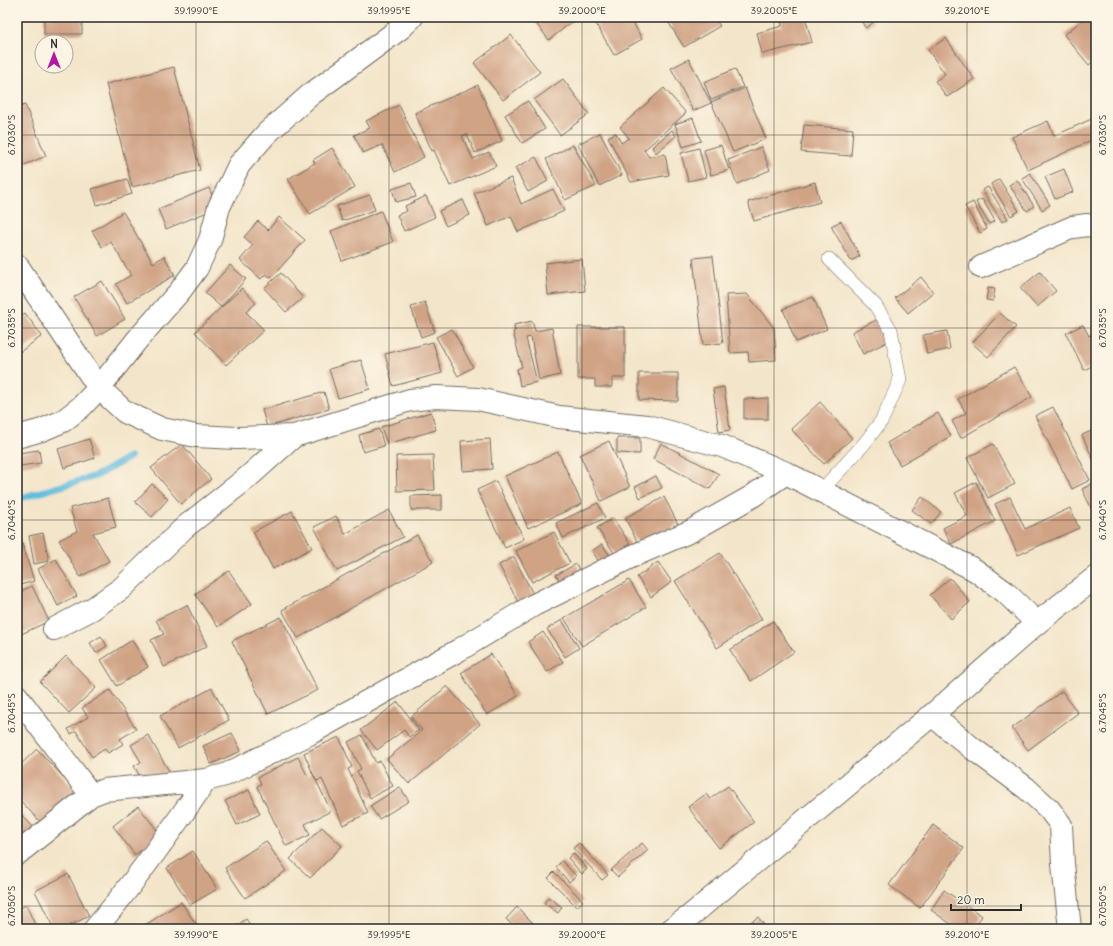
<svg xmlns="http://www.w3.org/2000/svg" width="1113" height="946" viewBox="0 0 1113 946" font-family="Delius,sans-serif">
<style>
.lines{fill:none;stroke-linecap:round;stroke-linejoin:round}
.stream{stroke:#60bcde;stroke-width:7}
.building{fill:#d0a385}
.service-casing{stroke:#716c62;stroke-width:14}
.minor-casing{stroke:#716c62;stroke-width:24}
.tertiary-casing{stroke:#716c62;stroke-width:24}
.service{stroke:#fff;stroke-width:13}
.minor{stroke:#fff;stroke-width:22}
.tertiary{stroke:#fff;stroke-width:22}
.ticks{fill:none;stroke:#2b2b2b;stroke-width:1;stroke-opacity:0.45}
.neatline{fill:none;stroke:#2b2b2b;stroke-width:1.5}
.ticks-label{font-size:10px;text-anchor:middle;fill:#2b2b2b}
</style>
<rect width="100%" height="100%" fill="#fcf5e5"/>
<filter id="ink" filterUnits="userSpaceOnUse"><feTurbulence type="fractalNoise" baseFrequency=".025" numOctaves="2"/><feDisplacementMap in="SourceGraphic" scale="8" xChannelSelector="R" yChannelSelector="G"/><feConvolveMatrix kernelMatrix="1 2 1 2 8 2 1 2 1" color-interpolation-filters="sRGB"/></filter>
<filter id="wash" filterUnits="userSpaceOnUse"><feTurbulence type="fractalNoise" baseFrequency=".012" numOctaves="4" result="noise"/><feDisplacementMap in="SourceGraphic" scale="16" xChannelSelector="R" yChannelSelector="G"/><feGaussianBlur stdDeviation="0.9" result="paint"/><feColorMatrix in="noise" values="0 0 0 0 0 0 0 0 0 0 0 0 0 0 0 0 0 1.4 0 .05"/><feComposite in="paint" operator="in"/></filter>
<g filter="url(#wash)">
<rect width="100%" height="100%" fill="#f3e5c9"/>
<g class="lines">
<path class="stream" d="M17 499 96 476 130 457"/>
</g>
<g id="blocks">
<path class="building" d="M44 17H82V34H44Z
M531 17H578L549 40Z
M592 17H630L642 39 614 55Z
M665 17H714L720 26 684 47Z
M780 17H805L812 42 762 54 757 33 782 26Z
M867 17H869L874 22 866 28 861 21Z
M1086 17H1096V59L1089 65 1064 35Z
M511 35 540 72 503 100 474 63Z
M946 38 974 79 947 97 935 81 945 74 928 50Z
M689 59 711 103 693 111 671 68Z
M174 67 200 170 132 187 106 84Z
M735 69 743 87 711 100 704 82Z
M563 79 589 114 560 135 534 100Z
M478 85 502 141 475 153 467 134 462 136 473 159 489 152 496 166 450 186 434 150 432 151 415 113Z
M664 88 686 113 644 150 649 157 665 154 669 175 631 182 608 137 616 133 621 143 629 138 620 127Z
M745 88 766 139 733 152 711 102Z
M528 101 545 129 522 143 505 115Z
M25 105 46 156 17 168V108Z
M399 105 424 157 395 172 382 145 363 153 354 135 370 128 366 121Z
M1096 117V138L1028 170 1012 137 1048 121 1054 136Z
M693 118 701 141 683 147 675 124Z
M804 125 853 129 851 156 801 152Z
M672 130 676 136 656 153 652 147Z
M600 133 622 175 599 186 578 144Z
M573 145 596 186 565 200 546 159Z
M721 145 729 170 711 175 704 150Z
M761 147 770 170 737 184 728 160Z
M332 148 355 187 310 214 288 179 315 163 313 160Z
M699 148 706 177 688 181 681 153Z
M536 157 548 181 528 192 515 168Z
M1064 169 1073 192 1055 199 1045 177Z
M1030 173 1050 205 1042 210 1022 178Z
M511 178 521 204 553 189 564 211 518 232 511 216 488 226 474 193Z
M127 179 132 194 97 205 92 189Z
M999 179 1019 211 1011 216 991 184Z
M1017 180 1034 206 1027 211 1009 185Z
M815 182 820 202 754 221 748 202Z
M411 183 416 197 396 202 392 189Z
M988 187 1008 219 1002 222 982 190Z
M209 188 217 208 166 229 158 209Z
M370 195 375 210 342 221 337 206Z
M426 196 435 217 404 231 397 215 407 211 405 206Z
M982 199 995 221 989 224 976 202Z
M463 200 470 215 446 226 439 211Z
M973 202 987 229 980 233 965 206Z
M381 211 393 242 342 261 331 231Z
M123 212 153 263 164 256 175 275 127 303 116 284 131 275 111 242 102 247 92 231Z
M279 217 305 240 271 278 266 274 261 279 240 260 253 245 244 237 258 221 268 230Z
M841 221 860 256 851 261 831 226Z
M713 256 723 343 703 345 693 258Z
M582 259 585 291 548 295 545 263Z
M230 265 246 279 221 307 205 293Z
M1040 272 1056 291 1037 307 1020 288Z
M281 273 303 298 286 312 264 288Z
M921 277 933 292 908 313 895 298Z
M102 281 125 319 97 336 74 297Z
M242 288 256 303 246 312 264 330 226 365 195 332Z
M988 288 995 289 993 301 986 300Z
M747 294 774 328 776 360 749 362 748 352 730 353 726 295Z
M813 297 827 329 796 342 783 309Z
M425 302 435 332 421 337 411 307Z
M25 313 42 336 17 354V318Z
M1000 313 1016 327 988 357 972 343Z
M878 319 889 341 863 354 852 332Z
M532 321 535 331 552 328 560 375 539 380 531 337 526 338 537 382 520 386 517 369 522 367 513 332 515 331 514 325Z
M1083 325 1089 336 1096 333V364L1084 370 1066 333Z
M578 327H625V378H612V387H595V379H578Z
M452 329 473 367 458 376 436 337Z
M947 331 950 349 927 354 923 335Z
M433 342 442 373 393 386 385 354Z
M361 360 370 389 338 398 329 369Z
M1014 367 1032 397 961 438 952 421 966 413 958 399Z
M639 373H678V401L639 400Z
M724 387 730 430 719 432 713 389Z
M324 392 329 409 267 427 262 410Z
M768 398V419H744V399Z
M820 402 852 438 824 464 791 429Z
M1053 407 1090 480 1072 489 1035 416Z
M431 412 436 430 387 444 381 427Z
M938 413 951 436 900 465 887 443Z
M379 429 384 446 363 452 359 435Z
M1096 429V465L1082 435Z
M617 438H640V454L617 453Z
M89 439 95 458 64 468 58 449Z
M490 439 492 469 463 471 461 441Z
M609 441 630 487 601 501 580 455Z
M661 443 719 474 710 489 653 459Z
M182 444 211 479 181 504 151 468Z
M993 444 1015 484 988 498 967 458Z
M39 450 41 463 20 466 18 453Z
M558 452 582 504 528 528 505 476Z
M433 455 435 490 397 491 396 456Z
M656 476 662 488 640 498 635 487Z
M496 481 524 539 505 548 477 490Z
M976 482 995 521 951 544 943 528 967 516 955 493Z
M1096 482V518L1082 489Z
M152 484 168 499 152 517 135 502Z
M442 495V510H411V496Z
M664 497 678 524 639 545 625 518Z
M922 497 941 512 931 524 912 510Z
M1010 497 1025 529 1070 508 1079 528 1018 555 995 504Z
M108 498 116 527 93 533 109 561 80 577 59 540 77 531 70 508Z
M598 503 605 518 563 538 556 523Z
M389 510 403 537 337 571 314 527 336 516 345 534Z
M292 511 312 548 273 569 253 532Z
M613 518 634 550 619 560 597 528Z
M554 532 570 563 532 582 516 551Z
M43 533 49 561 34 564 29 536Z
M19 534 34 581 17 586V535Z
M417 535 433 562 298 638 282 610Z
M602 544 614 562 604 569 592 551Z
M720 553 762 619 717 648 675 581Z
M514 557 536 600 521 608 499 565Z
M56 559 77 596 58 606 38 569Z
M658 562 672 582 651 597 637 577Z
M576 564 582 575 563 586 556 575Z
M229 571 252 604 218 627 195 594Z
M950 578 970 602 951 619 930 595Z
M629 580 646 607 582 646 564 618Z
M32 586 49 621 17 636V593Z
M187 605 207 646 164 667 151 640 164 634 156 620Z
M281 617 318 690 268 714 232 641Z
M562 620 579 648 565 657 547 629Z
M773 621 794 652 751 681 730 650Z
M543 632 563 662 547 672 528 642Z
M101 636 107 646 96 653 90 643Z
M132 640 148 667 117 686 101 660Z
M491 654 518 696 487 715 461 673Z
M66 656 96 688 69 713 40 682Z
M447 686 480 724 409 784 387 759 422 730 411 717Z
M212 688 229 720 178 748 160 716Z
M110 690 136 729 120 739 123 744 108 753 105 749 92 757 76 731 71 734 68 729 88 717 82 708Z
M1062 691 1078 713 1028 750 1012 728Z
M398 702 419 730 409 737 404 730 377 750 361 730Z
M232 733 241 751 211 764 203 746Z
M148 735 169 771 145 785 134 766 141 762 131 745Z
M362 735 376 763 380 761 393 786 370 798 357 771 361 769 348 742Z
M339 737 352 767 348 769 368 813 343 825 322 779 316 781 304 753Z
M37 749 79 794 44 826 17 797V768Z
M298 757 307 775 312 772 331 811 305 824 310 835 286 846 257 786 261 784 258 777Z
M728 786 754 822 719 848 688 807 706 794 710 799Z
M400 787 409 801 379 819 370 806Z
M249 790 260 814 237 825 225 801Z
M138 806 161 835 135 855 113 826Z
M17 810 37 831 17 850Z
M933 825 964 848 920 908 889 885Z
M322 827 342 846 310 878 290 859Z
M266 841 286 871 245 898 225 868Z
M579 843 608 875 602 880 573 848Z
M642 843 648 850 618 877 611 870Z
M193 851 217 889 190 905 167 868Z
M573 853 587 869 582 874 568 858Z
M562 861 576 876 569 882 556 867Z
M554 872 583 901 577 907 548 878Z
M68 874 89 916 63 929H54L35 891Z
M944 890 982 916 973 929H958L931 910Z
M548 897 562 907 558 913 544 903Z
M181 902 199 929H139Z
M26 905 37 929H17V910Z
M517 907 539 929H516L506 919Z
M758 917 767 929H741Z
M246 919 253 929H232Z"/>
</g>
</g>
<g filter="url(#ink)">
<use href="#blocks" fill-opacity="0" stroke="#716c62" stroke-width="1"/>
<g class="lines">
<defs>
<path id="service" d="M821 491 864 444 882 420 900 380 891 330 875 305 829 259"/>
<path id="minor" d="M17 265 99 388 125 412 162 429 196 436 237 438 294 436 410 400 436 397 478 399 559 417 647 426 722 446 786 473 821 491 975 570 1005 592 1037 623
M981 267 1073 227 1087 225 1096 227
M17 437 42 430 63 421 81 407 99 388 137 340 180 291 197 268 210 240 219 207 239 165 267 133 310 95 401 28 412 17
M54 629 92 609 122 588 185 527 247 478 294 436
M17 696 91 795
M932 715 972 748 1026 788 1049 809 1061 825 1063 864 1070 929
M17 854 91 795 104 790 206 780 225 775 309 734 459 650 534 605 633 556 691 531 751 497 786 473
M95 929C135 882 171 831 206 780"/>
<path id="tertiary" d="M672 929 690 916 932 715 1037 623 1096 577"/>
</defs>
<use href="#service" class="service-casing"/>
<use href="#minor" class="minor-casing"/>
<use href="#tertiary" class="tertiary-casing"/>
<use href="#service" class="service"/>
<use href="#minor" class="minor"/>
<use href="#tertiary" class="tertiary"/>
</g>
</g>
<path class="ticks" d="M196 17V929M389 17V929M582 17V929M774 17V929M967 17V929M17 135H1096M17 328H1096M17 520H1096M17 713H1096M17 906H1096"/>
<rect width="1113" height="946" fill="none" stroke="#fcf5e5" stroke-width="44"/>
<g transform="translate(54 54)"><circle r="19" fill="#fcf5e5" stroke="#a8a49b"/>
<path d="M0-3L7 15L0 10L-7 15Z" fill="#b5179e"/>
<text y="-6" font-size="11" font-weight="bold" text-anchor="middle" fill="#2b2b2b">N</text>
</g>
<path d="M951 904v6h70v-6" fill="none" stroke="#2b2b2b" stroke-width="2"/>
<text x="957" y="904" font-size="12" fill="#2b2b2b" stroke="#fcf5e5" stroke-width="3" paint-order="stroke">20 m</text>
<rect x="22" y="22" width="1069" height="902" class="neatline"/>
<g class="ticks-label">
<text x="196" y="14">39.1990°E</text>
<text x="389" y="14">39.1995°E</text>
<text x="582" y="14">39.2000°E</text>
<text x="774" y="14">39.2005°E</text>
<text x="967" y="14">39.2010°E</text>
<text transform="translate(11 135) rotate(-90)" y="4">6.7030°S</text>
<text transform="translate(1102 135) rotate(-90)" y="4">6.7030°S</text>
<text transform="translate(11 328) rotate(-90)" y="4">6.7035°S</text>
<text transform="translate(1102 328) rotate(-90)" y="4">6.7035°S</text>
<text transform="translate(11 520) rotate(-90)" y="4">6.7040°S</text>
<text transform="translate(1102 520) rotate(-90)" y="4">6.7040°S</text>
<text transform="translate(11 713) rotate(-90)" y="4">6.7045°S</text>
<text transform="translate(1102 713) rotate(-90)" y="4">6.7045°S</text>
<text transform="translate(11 906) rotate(-90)" y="4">6.7050°S</text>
<text transform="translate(1102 906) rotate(-90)" y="4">6.7050°S</text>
<text x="196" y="938">39.1990°E</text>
<text x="389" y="938">39.1995°E</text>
<text x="582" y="938">39.2000°E</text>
<text x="774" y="938">39.2005°E</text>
<text x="967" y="938">39.2010°E</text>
</g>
</svg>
